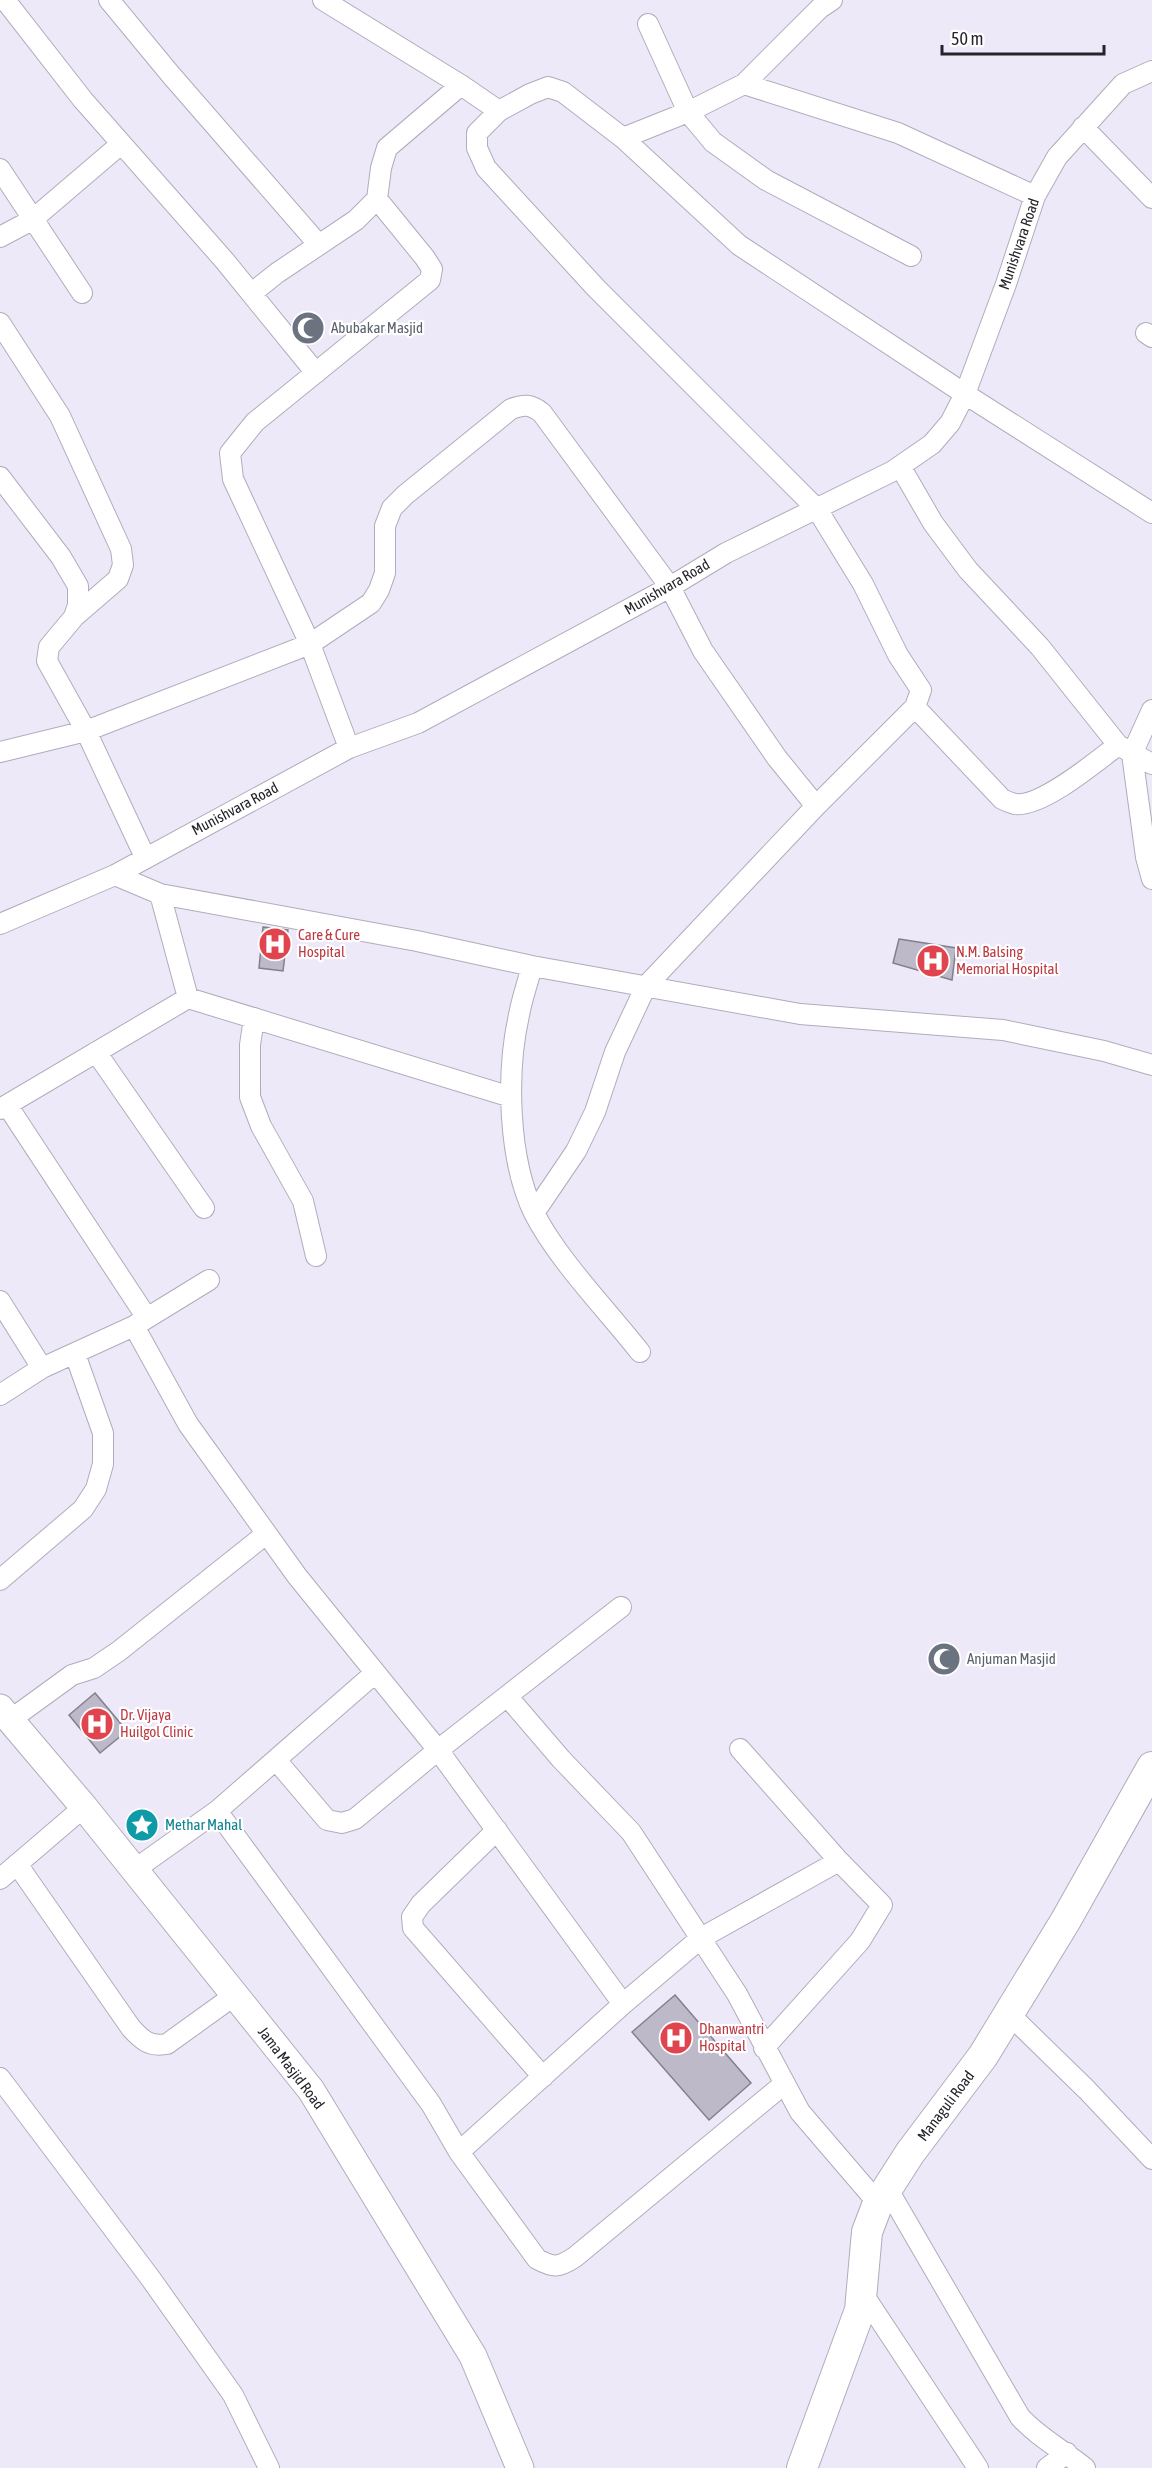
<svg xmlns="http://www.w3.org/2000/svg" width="1152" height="2468" viewBox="0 0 1152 2468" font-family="'Asap Condensed',sans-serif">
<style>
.building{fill:#bdb9c8;stroke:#83808d;stroke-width:1.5}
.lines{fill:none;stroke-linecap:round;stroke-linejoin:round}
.street-casing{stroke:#b0acbb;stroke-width:22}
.secondary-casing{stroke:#b0acbb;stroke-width:29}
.primary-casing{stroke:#b0acbb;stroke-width:32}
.street{stroke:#fff;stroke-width:20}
.secondary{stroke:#fff;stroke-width:27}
.primary{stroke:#fff;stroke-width:30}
.labels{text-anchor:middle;stroke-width:4.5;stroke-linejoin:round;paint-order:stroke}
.street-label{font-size:15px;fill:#26242a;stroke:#fff}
.worship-label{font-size:15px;fill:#5b616d;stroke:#fff;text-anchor:start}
.health-label{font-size:15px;fill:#be3a42;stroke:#fff;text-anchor:start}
.culture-label{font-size:15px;fill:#0d838f;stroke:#fff;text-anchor:start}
</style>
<rect width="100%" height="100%" fill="#eee9f9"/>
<path class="building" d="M263 927 288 930 283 971 259 968Z
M899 939 956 948 952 980 893 963Z
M95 1693 127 1731 100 1753 69 1715Z
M675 1995 751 2083 709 2120 632 2032Z"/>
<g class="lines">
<defs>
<path id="street" d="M5 0 83 100 224 260 316 373
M109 0 171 75 319 245
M323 0 461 85 499 111 530 94 548 87 563 92 623 138 739 245 965 394 1152 513
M648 24 688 112 713 142 766 180 911 256
M744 84 820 8 832 0
M499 111 477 133V148L486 168 596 288 817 509 863 584 898 655 921 690 915 707 816 806 646 986 615 1052 595 1112 576 1151 534 1213
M1083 127 1152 198
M623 138 688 112 744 84 898 133 1035 196
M0 169 82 293
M0 237 32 220 121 144
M252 293 277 273 356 220 377 199 381 168 387 148 461 85
M0 323 60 416 121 549 123 565 118 579 74 617
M1146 333 1152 337
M900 466 933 523 968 570 1040 647 1118 745 1152 764
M0 477 61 557 78 586V605L74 617 49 647 47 661 86 731 145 857
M915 707 1002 799C1006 801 1011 803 1015 804 1041 808 1097 761 1118 745
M1152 710 1132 754 1146 857 1152 879
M349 748 310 644 233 479 230 453 255 422 430 280 432 269 425 258 377 199
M0 752 86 731 310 644 371 603 379 590 385 573V526L392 508 405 495 511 409C524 404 531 404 542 413L670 587 703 651 777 758 816 806
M115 875 160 894 417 941 532 966 800 1014 1003 1030 1104 1051 1152 1065
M0 924 115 875 349 748 418 723 670 587 726 553 893 471 932 444 950 423 965 394 1006 284 1035 196 1057 157 1123 84 1152 71
M532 966C528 982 522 998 519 1015 506 1073 508 1159 534 1213 558 1260 607 1310 640 1352
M188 998 511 1097
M254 1018 250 1045V1097L261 1126 303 1201 316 1256
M96 1052 204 1208
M7 1105 147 1318
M0 1109 188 998 160 894
M0 1301 42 1368
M134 1326 188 1424 297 1576 438 1750 623 2004
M0 1395 42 1368 134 1326 209 1280
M0 1580 83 1509 96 1489 103 1464V1433L75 1354
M507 1696 561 1759 631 1832 737 1994 800 2112 878 2203
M10 1720 72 1675 94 1668 119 1651 266 1534
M740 1749 839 1861 882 1905 860 1941 764 2048
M276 1760 327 1820 342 1823 355 1819 438 1750 621 1607
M217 1811 431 2104 459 2152 537 2259C554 2268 558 2268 575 2257L784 2084
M497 1830 421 1904 412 1917 413 1928 543 2077
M17 1864 131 2028C142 2040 149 2047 167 2044L235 1995
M134 1870 217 1811 375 1673
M0 1879 84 1807
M1009 2014 1087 2090 1152 2159
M0 2078 151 2279 233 2395 269 2468
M459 2152 623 2004 701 1938 839 1861
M887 2188 1020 2417C1039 2438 1063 2450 1085 2468
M861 2291 978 2468
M1047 2468 1067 2453"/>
<path id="secondary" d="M0 1708 84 1807 311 2090 473 2356 520 2468"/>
<path id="primary" d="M802 2468 860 2310 867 2232 878 2203 910 2153 983 2056 1066 1920 1152 1767"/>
</defs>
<use href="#street" class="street-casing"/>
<use href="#secondary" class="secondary-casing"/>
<use href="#primary" class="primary-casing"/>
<use href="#street" class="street"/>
<use href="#secondary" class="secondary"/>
<use href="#primary" class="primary"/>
</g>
<defs>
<symbol id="mosque-disc" viewBox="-11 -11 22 22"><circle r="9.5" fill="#6b7280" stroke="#fff"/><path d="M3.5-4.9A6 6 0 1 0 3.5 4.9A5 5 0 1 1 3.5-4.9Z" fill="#fff"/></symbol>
<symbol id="hospital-disc" viewBox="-11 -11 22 22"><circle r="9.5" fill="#e0444e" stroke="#fff"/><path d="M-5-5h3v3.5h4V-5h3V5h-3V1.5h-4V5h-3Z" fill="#fff"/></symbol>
<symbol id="sight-disc" viewBox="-11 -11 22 22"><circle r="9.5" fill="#0f9aa8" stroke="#fff"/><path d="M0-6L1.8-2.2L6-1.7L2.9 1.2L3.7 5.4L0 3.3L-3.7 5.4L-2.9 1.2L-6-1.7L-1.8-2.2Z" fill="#fff"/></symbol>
</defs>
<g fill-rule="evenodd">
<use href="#mosque-disc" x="289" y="309" width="38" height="38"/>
<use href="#hospital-disc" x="256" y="925" width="38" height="38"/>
<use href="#hospital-disc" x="914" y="942" width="38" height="38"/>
<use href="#mosque-disc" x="925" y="1640" width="38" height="38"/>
<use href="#hospital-disc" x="78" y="1705" width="38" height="38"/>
<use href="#sight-disc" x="123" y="1806" width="38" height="38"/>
<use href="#hospital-disc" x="657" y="2019" width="38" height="38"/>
</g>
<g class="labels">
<g class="street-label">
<text transform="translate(1019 244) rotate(-71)" y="5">Munishvara Road</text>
<text transform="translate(667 587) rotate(-30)" y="5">Munishvara Road</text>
<text transform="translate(235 809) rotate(-28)" y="5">Munishvara Road</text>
<text transform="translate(291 2068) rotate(53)" y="5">Jama Masjid Road</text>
<text transform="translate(946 2106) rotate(-53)" y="5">Managuli Road</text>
</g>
<g class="worship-label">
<text x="331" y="333">Abubakar Masjid</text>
<text x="967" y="1664">Anjuman Masjid</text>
</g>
<g class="health-label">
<text x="298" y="940">Care &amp; Cure<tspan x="298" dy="17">Hospital</tspan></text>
<text x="956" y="957">N.M. Balsing<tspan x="956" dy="17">Memorial Hospital</tspan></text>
<text x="120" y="1720">Dr. Vijaya<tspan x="120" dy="17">Huilgol Clinic</tspan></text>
<text x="699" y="2034">Dhanwantri<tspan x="699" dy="17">Hospital</tspan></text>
</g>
<g class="culture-label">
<text x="165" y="1830">Methar Mahal</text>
</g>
</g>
<path d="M942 45v9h162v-9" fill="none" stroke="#26242a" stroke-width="3"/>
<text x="951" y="45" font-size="18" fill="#26242a" stroke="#ffffff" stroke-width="4.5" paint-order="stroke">50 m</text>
</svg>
